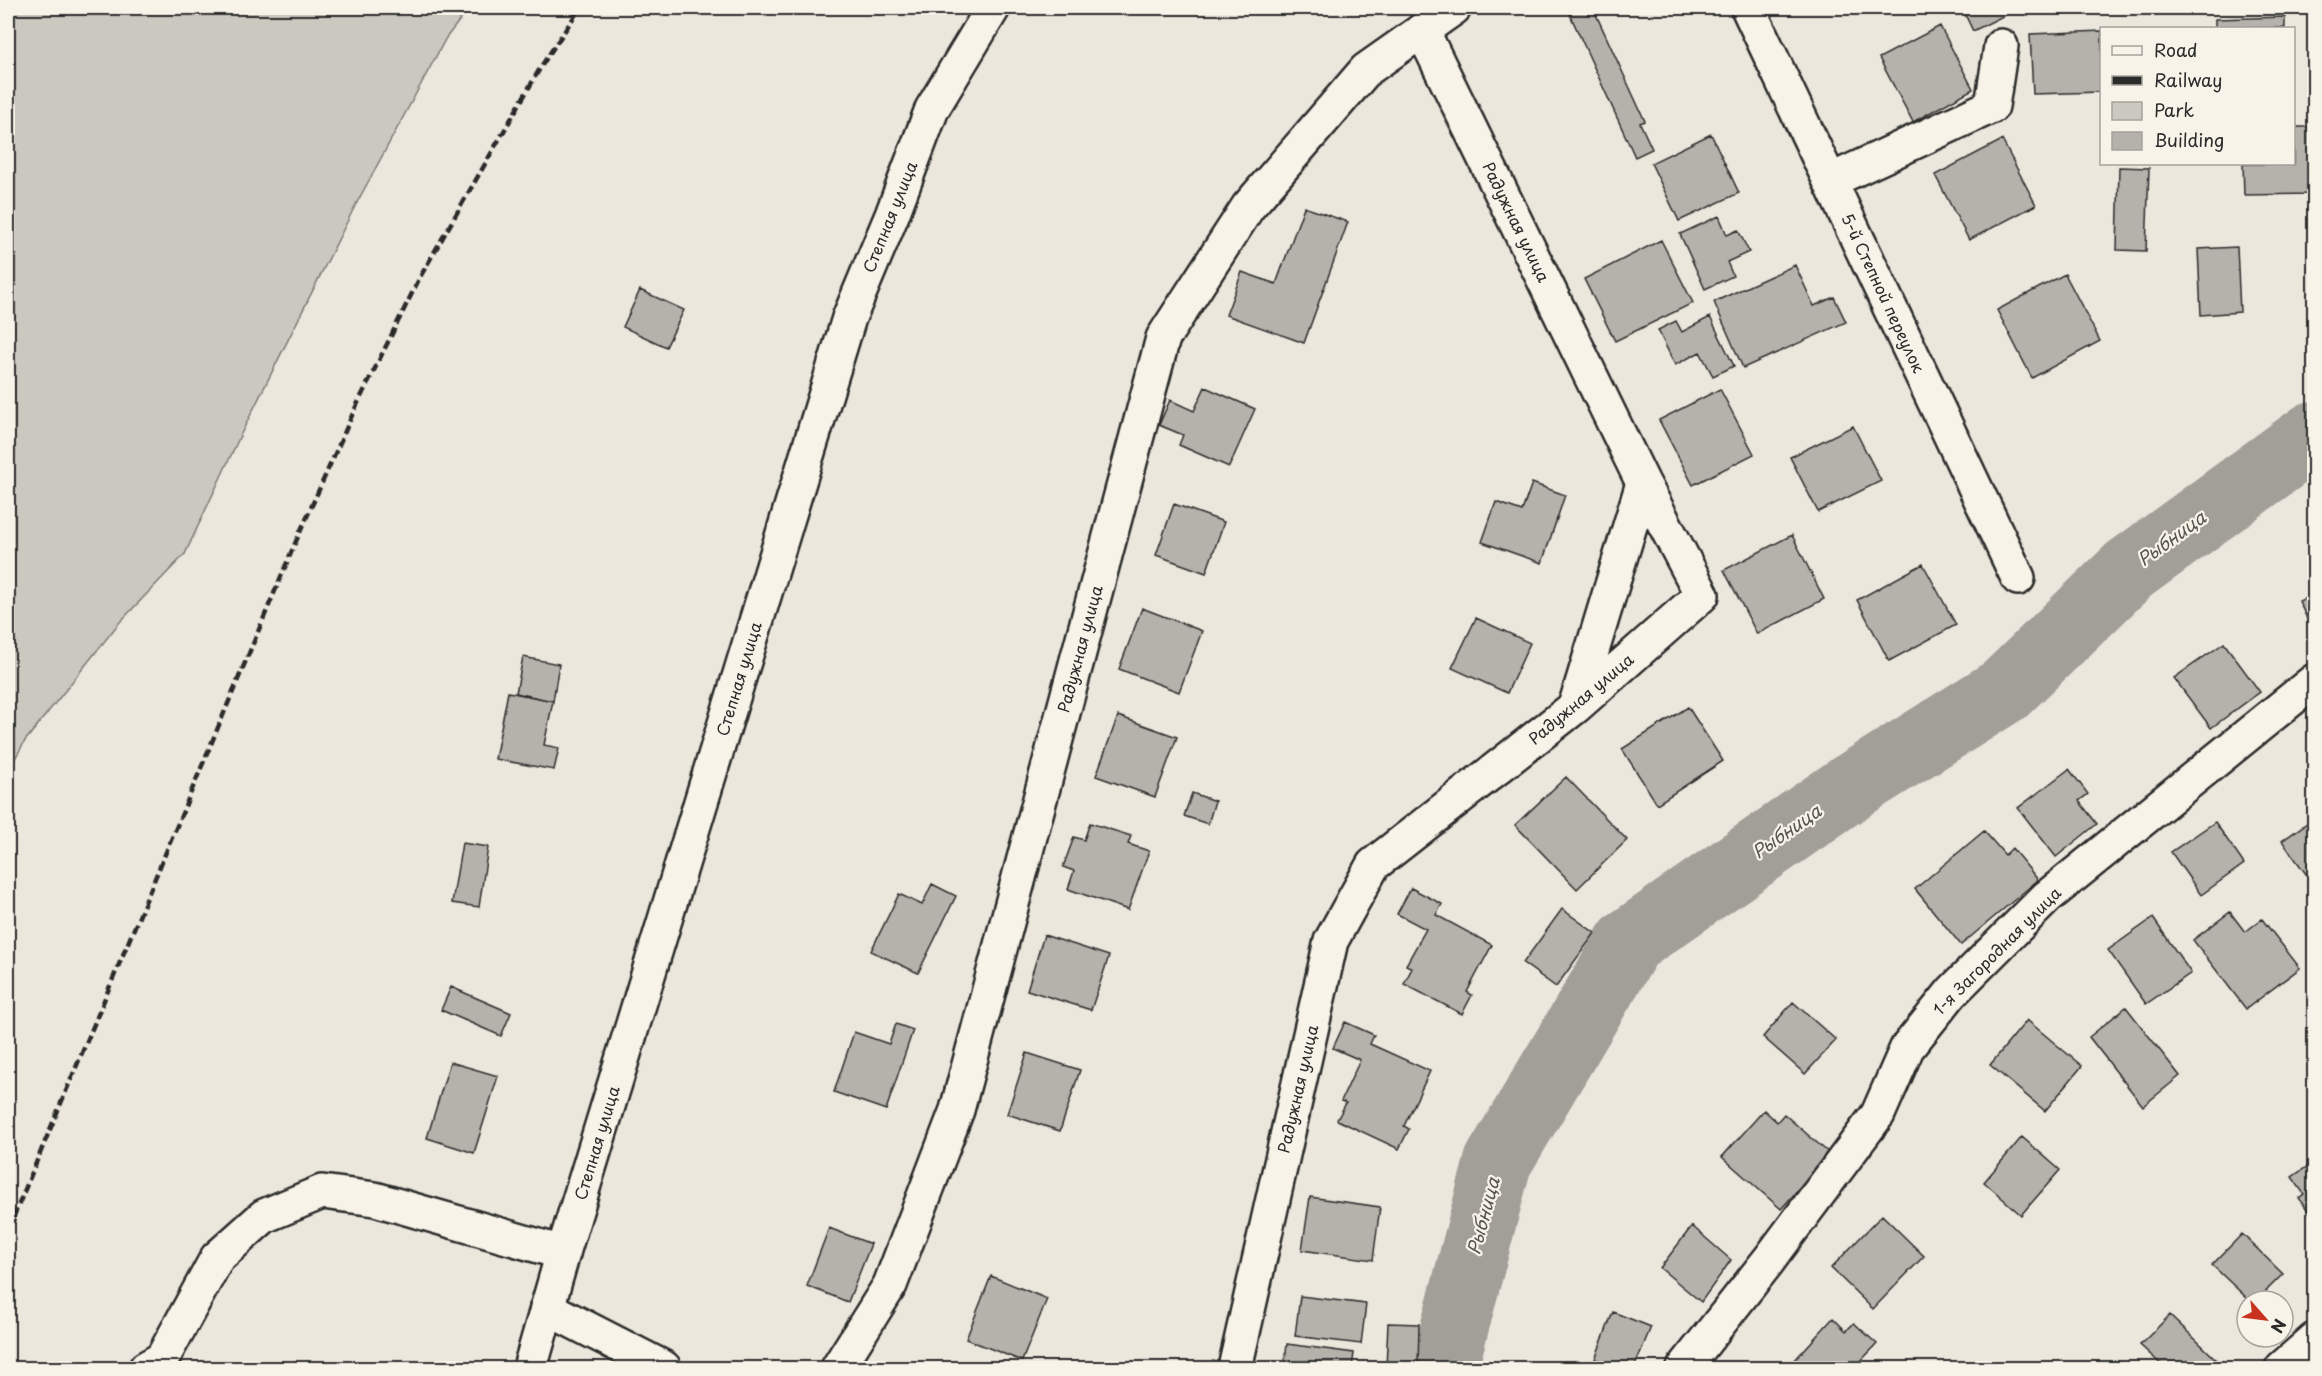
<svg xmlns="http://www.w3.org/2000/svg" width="2322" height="1376" viewBox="0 0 2322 1376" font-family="'Playpen Sans',sans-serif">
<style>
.green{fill:#cbc8bf;stroke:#7b7a75;stroke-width:1.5}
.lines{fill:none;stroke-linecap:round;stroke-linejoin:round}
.river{stroke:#a29f98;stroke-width:68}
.building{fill:#b5b2ab;stroke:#2b2b2b;stroke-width:1.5}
.minor-casing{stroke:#2b2b2b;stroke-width:38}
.major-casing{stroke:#2b2b2b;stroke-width:38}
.minor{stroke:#f7f3e8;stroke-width:33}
.major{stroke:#f7f3e8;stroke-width:33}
.rail{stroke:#2b2b2b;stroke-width:4.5;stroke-dasharray:9 4.5;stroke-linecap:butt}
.labels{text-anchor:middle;stroke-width:4.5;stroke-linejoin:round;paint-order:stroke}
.street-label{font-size:16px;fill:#2b2b2b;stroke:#f7f3e8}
.water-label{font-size:18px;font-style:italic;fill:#555451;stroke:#f7f3e8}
</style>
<rect width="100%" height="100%" fill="#ebe7dd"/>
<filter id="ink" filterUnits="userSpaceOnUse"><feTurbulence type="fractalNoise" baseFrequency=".0167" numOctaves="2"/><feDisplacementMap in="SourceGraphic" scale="12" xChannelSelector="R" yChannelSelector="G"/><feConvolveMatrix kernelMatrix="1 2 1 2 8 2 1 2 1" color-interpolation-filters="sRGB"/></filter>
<g filter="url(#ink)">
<path class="green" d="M8 8H469L446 38 353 210 240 436 185 554 119 623 25 741 8 771Z"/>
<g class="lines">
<path class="river" d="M1444 1368 1498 1162 1629 942 1848 789 2005 690 2129 570 2314 435"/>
</g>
<path class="building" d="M1567 8H1593L1645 121 1640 123 1652 149 1635 157Z
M1962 8H2014L2015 10 1973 31Z
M2285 17V28H2215V19Z
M1940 26 1973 89 1913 122 1879 58Z
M2102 31V92L2033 94 2030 34Z
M2294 127H2314V194L2244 195 2243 164H2294Z
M1711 134 1739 193 1679 221 1651 163Z
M2002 140 2036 205 1969 240 1935 175Z
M2119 167 2149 168 2146 251 2117 250Z
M1304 207 1348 222 1304 343 1226 315 1242 272 1276 284Z
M1719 216 1727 235 1738 230 1749 252 1727 262 1733 276 1705 289 1680 234Z
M1661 240 1693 303 1615 341 1584 279Z
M2237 247 2240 312 2201 315 2198 249Z
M1795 265 1814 306 1834 297 1846 322 1743 368 1714 302Z
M2065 274 2100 341 2032 378 1997 310Z
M640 290 684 310 666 347 623 327Z
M1710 317 1734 366 1713 376 1700 352 1675 365 1658 330 1676 321 1682 332Z
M1205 387 1255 409 1229 467 1179 445 1183 435 1159 425 1170 400 1194 411Z
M1720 389 1754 454 1693 485 1659 420Z
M1853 426 1881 481 1818 512 1790 457Z
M1532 483 1565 495 1542 563 1482 542 1496 502 1522 511Z
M1174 504 1224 522 1206 573 1156 555Z
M1792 535 1824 599 1757 634 1724 570Z
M1923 564 1956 625 1889 661 1857 600Z
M2314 594V634L2299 601Z
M1142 608 1202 631 1179 692 1119 669Z
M1476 618 1530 643 1507 693 1452 668Z
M2224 643 2260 692 2211 728 2174 678Z
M523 657 559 664 553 701 516 693Z
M508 692 553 701 544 745 559 748 554 770 495 759Z
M1688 707 1723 761 1657 804 1622 749Z
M1118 716 1177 737 1155 797 1096 776Z
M2069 769 2088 794 2079 801 2097 824 2056 857 2018 808Z
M1566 777 1627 840 1577 889 1515 825Z
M1192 793 1215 801 1208 824 1184 816Z
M2314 818V885L2282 841Z
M2215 822 2244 864 2201 895 2171 852Z
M1090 823 1131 836 1128 844 1149 851 1128 910 1068 889 1074 871 1063 867 1074 837 1084 840Z
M1984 831 2005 855 2012 848 2038 880 1961 945 1915 889Z
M462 843 488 847 479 907 452 903Z
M932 884 956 896 918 973 871 951 899 894 922 905Z
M1411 888 1442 904 1436 915 1492 945 1467 992 1472 995 1462 1014 1404 984 1412 968 1406 965 1426 929 1397 914Z
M1562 909 1595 933 1556 987 1523 963Z
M2230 912 2245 932 2262 919 2300 968 2246 1009 2193 940Z
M2153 918 2191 973 2146 1004 2108 950Z
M1044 935 1109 956 1091 1010 1027 990Z
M451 987 511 1013 501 1036 441 1010Z
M1793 1002 1836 1040 1805 1074 1763 1037Z
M2126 1007 2180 1076 2143 1106 2089 1037Z
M2027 1020 2082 1066 2045 1111 1990 1065Z
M1345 1022 1374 1035 1370 1044 1430 1071 1404 1126 1409 1129 1399 1149 1337 1120 1346 1103 1341 1101 1360 1060 1333 1048Z
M896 1024 913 1030 886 1110 834 1092 854 1032 889 1044Z
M1027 1053 1080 1070 1060 1131 1007 1114Z
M450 1062 498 1076 474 1153 427 1138Z
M1764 1110 1777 1122 1784 1114 1830 1154 1781 1209 1722 1157Z
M2022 1137 2060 1170 2021 1215 1984 1182Z
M2314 1162V1219L2299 1198 2304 1194 2292 1177Z
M1310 1197 1380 1207 1373 1260 1302 1250Z
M1882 1215 1924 1256 1873 1309 1831 1268Z
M1692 1226 1731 1260 1701 1302 1660 1268Z
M829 1228 871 1244 848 1302 807 1286Z
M2242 1234 2283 1274 2256 1301H2250L2212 1265Z
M991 1276 1047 1299 1022 1361 966 1339Z
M1300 1296 1366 1304 1361 1344 1295 1336Z
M1613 1312 1651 1327 1634 1368H1619L1595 1359Z
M2170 1315 2219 1362 2212 1368H2165L2140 1345Z
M1833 1318 1846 1331 1854 1323 1877 1344 1854 1368H1803L1794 1361Z
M1388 1323 1419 1324 1418 1368H1386Z
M1287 1344 1354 1353 1352 1368H1284Z"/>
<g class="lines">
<defs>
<path id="minor" d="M1748 8 2018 578
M1830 181 1992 106 2001 46
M1575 707 1643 483
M547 1308 664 1368
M146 1368 162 1359 217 1258 264 1216 322 1192 375 1199 563 1253
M838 1368 890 1285 957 1110 1163 338 1248 207 1366 70 1454 8
M1235 1368 1331 941 1373 865 1575 707 1702 595 1643 483 1422 30
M1684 1368 1769 1260 1878 1114 1907 1048 1952 992 2047 897 2314 681
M2282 1368 2314 1340"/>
<path id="major" d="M530 1368 563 1253 849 318 892 215 932 109 993 8"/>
</defs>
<use href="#minor" class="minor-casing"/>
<use href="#major" class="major-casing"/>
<use href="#minor" class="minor"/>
<use href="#major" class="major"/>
<path class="rail" d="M8 1230 293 548 354 411 420 277 542 65 580 8"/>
</g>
</g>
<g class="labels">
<g class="street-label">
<text transform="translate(890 217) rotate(-68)" y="6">Степная улица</text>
<text transform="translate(1516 222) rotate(64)" y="6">Радужная улица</text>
<text transform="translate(1883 293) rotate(65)" y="6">5-й Степной переулок</text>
<text transform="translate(1080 649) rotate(-75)" y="6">Радужная улица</text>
<text transform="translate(739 679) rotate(-73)" y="6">Степная улица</text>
<text transform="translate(1581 699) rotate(-40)" y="6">Радужная улица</text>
<text transform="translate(1997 951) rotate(-45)" y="6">1-я Загородная улица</text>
<text transform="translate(1298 1089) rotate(-77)" y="6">Радужная улица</text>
<text transform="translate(597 1143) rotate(-73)" y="6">Степная улица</text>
</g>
<g class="water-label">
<text transform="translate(2172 539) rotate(-36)" y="6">Рыбница</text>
<text transform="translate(1787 832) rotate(-35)" y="6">Рыбница</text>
<text transform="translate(1484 1216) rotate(-75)" y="6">Рыбница</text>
</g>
</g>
<rect width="2322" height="1376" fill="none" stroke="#f7f3e8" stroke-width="30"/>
<rect x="15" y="15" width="2292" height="1346" fill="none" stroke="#2b2b2b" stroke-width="2" filter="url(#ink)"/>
<rect x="2100" y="27" width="195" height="138" fill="#f7f3e8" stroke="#a5a39c" stroke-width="1.5"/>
<rect x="2112" y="46" width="30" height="9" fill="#f7f3e8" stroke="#a5a39c" stroke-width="1.5"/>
<text x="2154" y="57" font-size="18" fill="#2b2b2b">Road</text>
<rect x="2112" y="76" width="30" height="9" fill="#2b2b2b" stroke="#a5a39c" stroke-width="1.5"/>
<text x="2154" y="87" font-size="18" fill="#2b2b2b">Railway</text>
<rect x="2112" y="102" width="30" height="18" fill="#cbc8bf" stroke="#a5a39c" stroke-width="1.5"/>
<text x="2154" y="117" font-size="18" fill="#2b2b2b">Park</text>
<rect x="2112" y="132" width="30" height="18" fill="#b5b2ab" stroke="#a5a39c" stroke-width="1.5"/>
<text x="2154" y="147" font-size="18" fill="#2b2b2b">Building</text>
<g transform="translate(2265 1319) rotate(118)"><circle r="28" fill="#f7f3e8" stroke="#a5a39c" stroke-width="1.5"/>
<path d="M0-4.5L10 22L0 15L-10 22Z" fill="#c8321e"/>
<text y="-9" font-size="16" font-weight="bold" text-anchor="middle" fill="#2b2b2b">N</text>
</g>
</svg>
